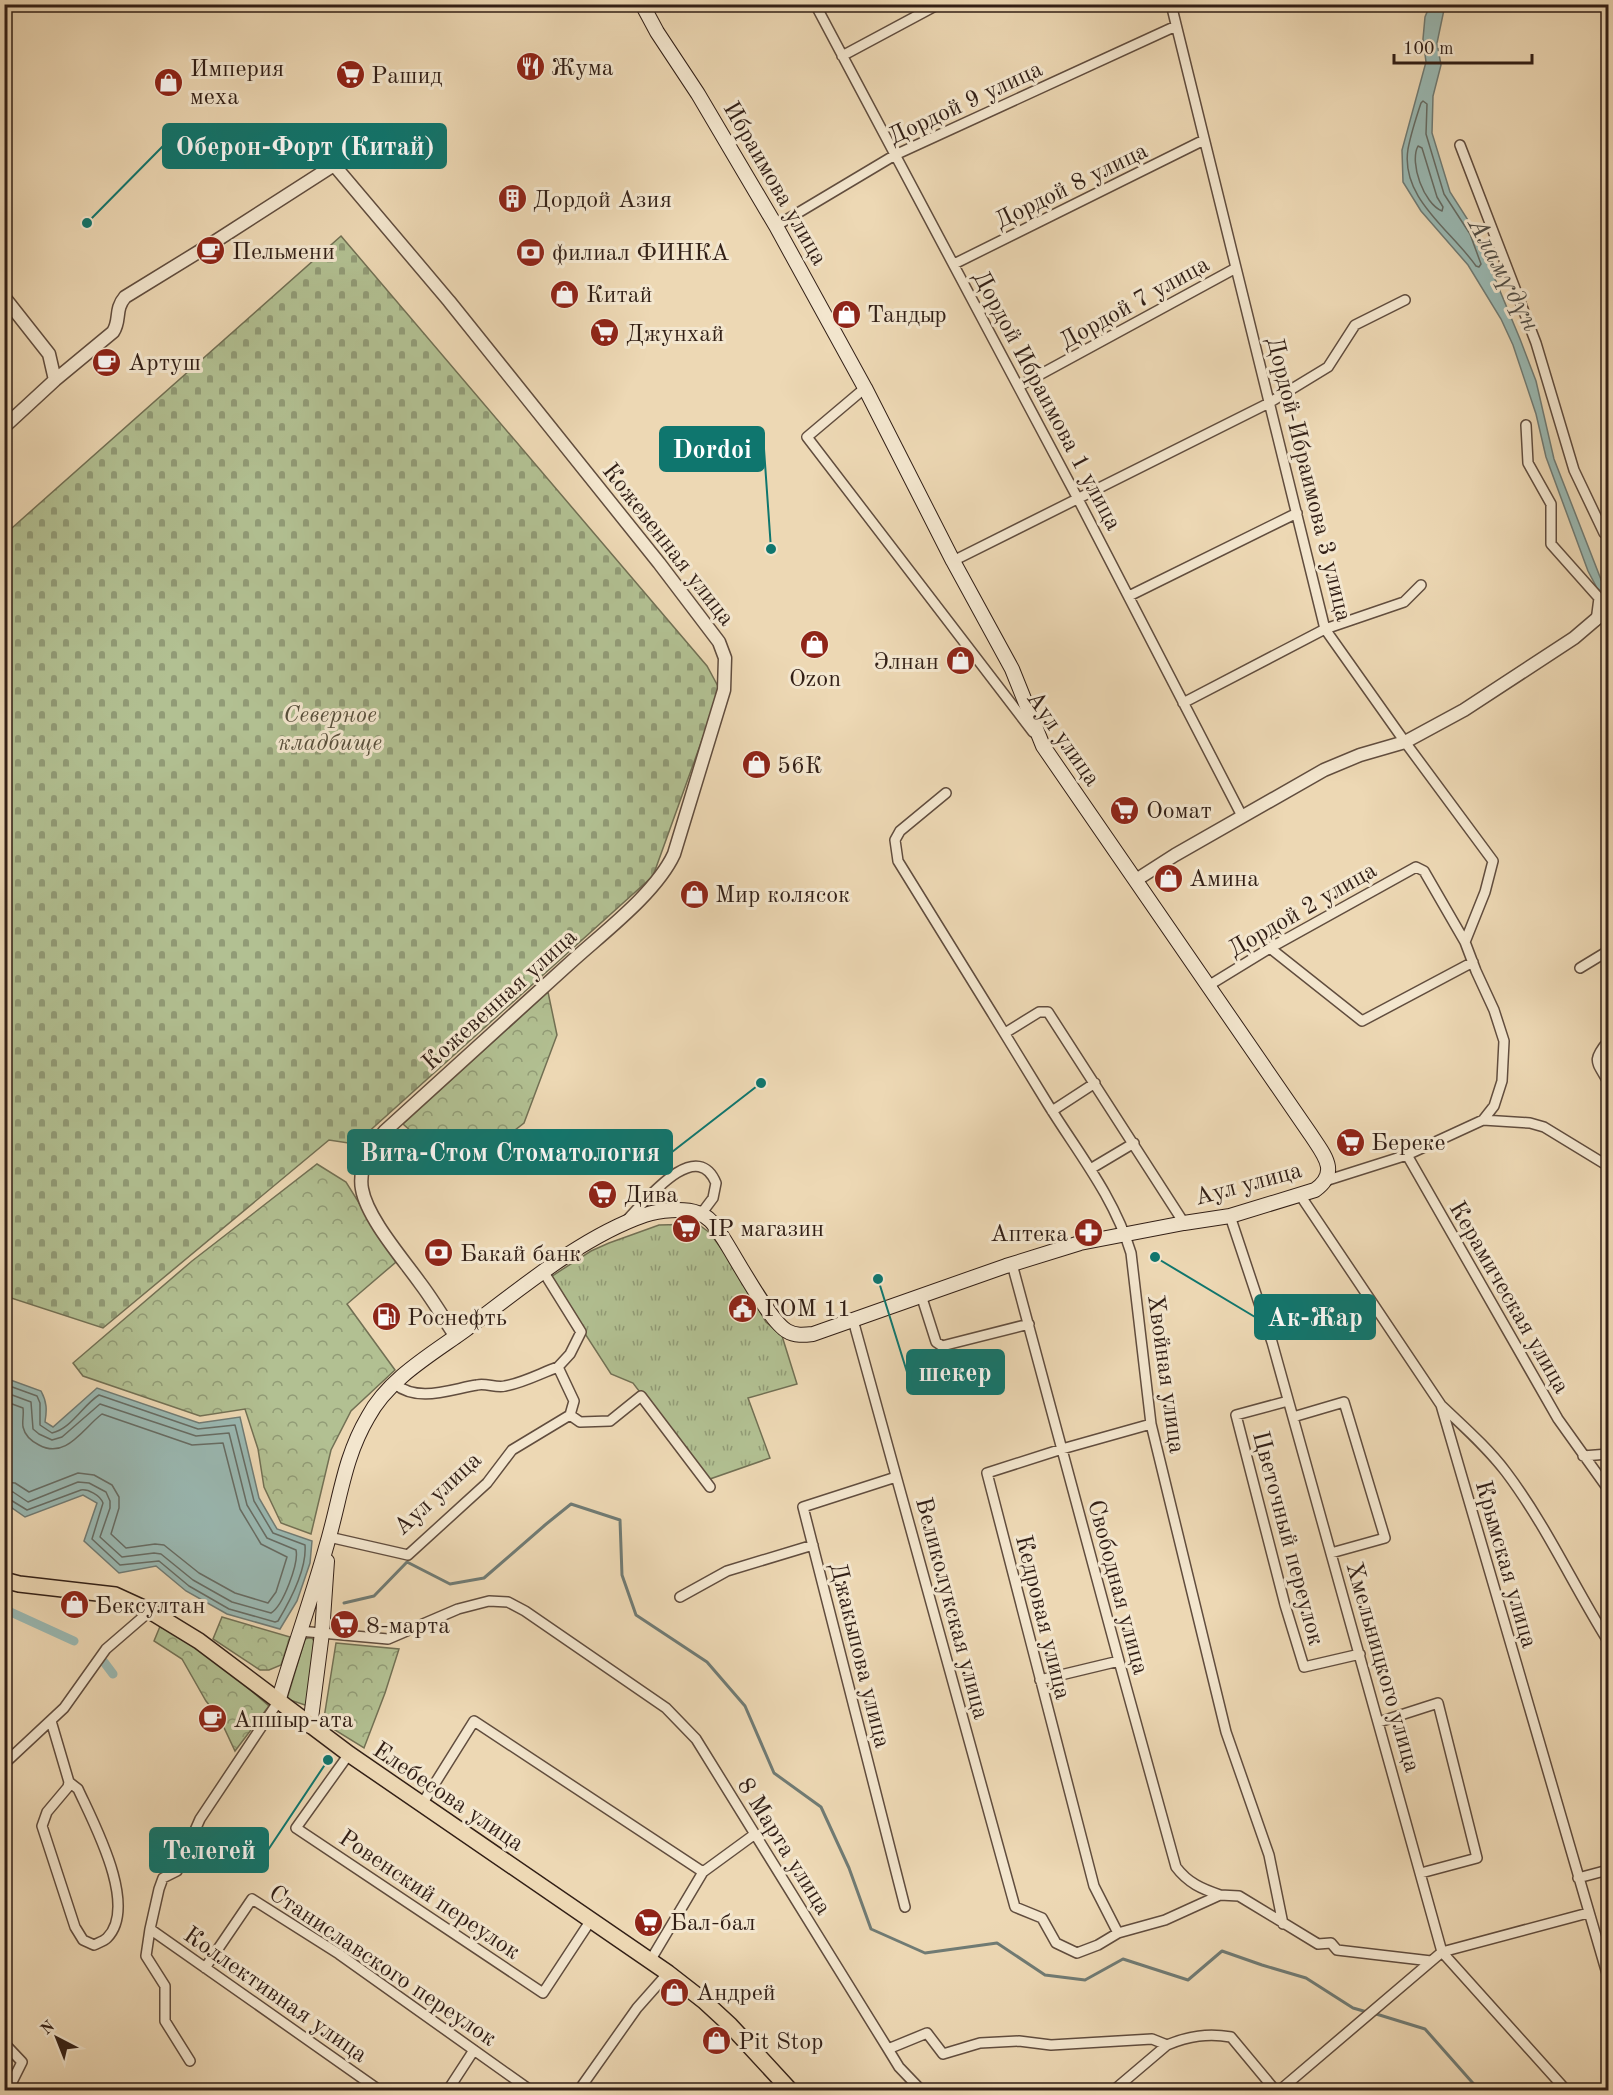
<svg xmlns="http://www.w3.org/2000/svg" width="1613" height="2095" viewBox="0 0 1613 2095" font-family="'Old Standard TT',serif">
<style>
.green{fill:#b2c092;stroke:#727054;stroke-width:1.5}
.forest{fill:url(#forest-crowns);stroke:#727054;stroke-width:1.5}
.cemetery{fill:url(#cemetery-stones);stroke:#727054;stroke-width:1.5}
.park{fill:url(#park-tufts);stroke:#727054;stroke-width:1.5}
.water{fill:#9ab9b3;stroke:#707b74;stroke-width:1.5}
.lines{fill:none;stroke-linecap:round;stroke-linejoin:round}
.shore{stroke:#666c64;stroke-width:1.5}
.stream{stroke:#707b74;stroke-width:3}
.canal{stroke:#9ab9b3;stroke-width:9}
.minor-casing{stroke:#614d3e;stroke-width:12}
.tertiary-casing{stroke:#614d3e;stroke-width:15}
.secondary-casing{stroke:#321f16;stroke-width:16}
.primary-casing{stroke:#321f16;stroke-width:18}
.minor{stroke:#f3e6ce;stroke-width:9}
.tertiary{stroke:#f3e6ce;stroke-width:12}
.secondary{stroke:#f3e6ce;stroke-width:14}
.primary{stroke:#edd8b4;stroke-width:15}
.labels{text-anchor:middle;stroke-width:6;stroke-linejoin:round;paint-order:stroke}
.poi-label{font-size:24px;fill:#321f16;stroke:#f3e6ce;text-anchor:start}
.street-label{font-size:24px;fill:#321f16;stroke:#f3e6ce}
.park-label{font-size:24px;font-style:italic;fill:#584f3b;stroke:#f3e6ce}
.water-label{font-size:26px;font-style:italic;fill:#514d45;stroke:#f3e6ce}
.leader{fill:none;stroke:#0f766e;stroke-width:2}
.callout-dot{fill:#0f766e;stroke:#f3e6ce;stroke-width:2}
.callout{fill:#0f766e;stroke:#0f766e;stroke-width:2}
.callout-label{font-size:26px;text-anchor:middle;font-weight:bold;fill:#fff}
</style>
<defs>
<pattern id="forest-crowns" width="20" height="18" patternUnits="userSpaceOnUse" patternTransform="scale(1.5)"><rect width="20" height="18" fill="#b2c092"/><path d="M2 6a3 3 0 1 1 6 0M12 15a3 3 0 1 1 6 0" fill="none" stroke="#919b76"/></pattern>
<pattern id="cemetery-stones" width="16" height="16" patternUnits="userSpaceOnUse" patternTransform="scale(1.5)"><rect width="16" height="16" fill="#b2c092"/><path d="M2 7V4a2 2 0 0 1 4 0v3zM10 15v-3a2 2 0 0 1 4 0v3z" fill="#919b76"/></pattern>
<pattern id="park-tufts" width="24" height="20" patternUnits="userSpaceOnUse" patternTransform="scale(1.5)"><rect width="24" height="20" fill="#b2c092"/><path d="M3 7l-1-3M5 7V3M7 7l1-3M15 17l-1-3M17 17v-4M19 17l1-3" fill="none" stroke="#919b76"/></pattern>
</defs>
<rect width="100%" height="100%" fill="#edd8b4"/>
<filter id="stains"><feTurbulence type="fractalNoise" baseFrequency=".00333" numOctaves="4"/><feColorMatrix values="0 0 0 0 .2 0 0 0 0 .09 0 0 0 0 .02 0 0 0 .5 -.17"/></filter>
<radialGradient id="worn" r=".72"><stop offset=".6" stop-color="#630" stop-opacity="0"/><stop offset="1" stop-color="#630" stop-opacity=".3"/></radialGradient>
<path class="green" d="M308 1638H312L314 1641 308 1706 287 1699 305 1639Z"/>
<path class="forest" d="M548 992 557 1035 524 1123 459 1174 403 1124Z
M317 1164 346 1182 396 1262 347 1304 395 1370 351 1411 331 1450 311 1534 281 1523 264 1487 258 1449 245 1409 200 1416 83 1376 73 1363 192 1261Z
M222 1617 290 1637 281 1665 269 1670H260L213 1639Z
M161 1624 201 1647 269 1706 235 1751 219 1717 206 1701 182 1659 154 1641Z
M336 1643 399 1649 385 1693 364 1748 330 1727 324 1718Z"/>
<path class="cemetery" d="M341 236 707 666 720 690 653 876 355 1144 329 1140 103 1328 5 1296 4 535Z"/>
<path class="park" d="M698 1224 710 1233 728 1258 766 1322 782 1336 797 1384 748 1398 770 1458 707 1480 633 1383 611 1374 549 1278 591 1251 609 1243 659 1225Z"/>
<path class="water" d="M1430 5H1445L1437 43 1441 65 1433 96 1432 133 1450 192 1475 231 1520 339 1536 381 1554 459 1602 582 1608 588V597L1597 588 1588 571 1546 457 1536 414 1513 345 1501 319 1468 265 1421 211 1403 182 1402 150 1426 62 1423 39 1425 17Z
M5 1378 41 1391C47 1402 47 1410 45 1422L53 1427 97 1388 199 1423 240 1417 259 1498 277 1529 312 1541 310 1563 297 1601 280 1629 227 1614 186 1591 156 1566 119 1573 84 1541 97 1503 83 1495 25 1517 5 1503Z"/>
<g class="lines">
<path class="shore" d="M1423 101 1427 104 1426 134 1444 194 1470 234 1481 264 1479 267 1476 266C1451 230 1400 198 1408 149 1411 133 1416 118 1421 103Z
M1418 146 1422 148 1437 197 1443 207 1442 211C1424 204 1409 163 1418 146Z
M4 1384 37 1396 40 1403V1425L52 1433C71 1429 83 1405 99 1395L198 1429 235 1425 254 1501 273 1533 305 1545C307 1569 290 1601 278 1621L275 1622 229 1609 189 1586 159 1561 120 1565 92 1539 103 1503C100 1495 88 1489 81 1490L27 1510 9 1499 4 1498
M4 1392 31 1402 33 1429 39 1434 52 1440 62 1437 100 1404 196 1436 229 1433 247 1505 267 1538 296 1550C299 1563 283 1606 271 1613L232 1602 193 1580 161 1554 154 1553 122 1557 100 1537 110 1508V1501L106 1492 89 1483 78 1482 28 1502 13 1492 4 1491
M4 1401 23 1408C24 1415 22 1421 23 1427 25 1436 31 1441 39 1445 66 1460 83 1428 102 1414L192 1445 223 1443 240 1509 261 1544 287 1557 276 1592 268 1603 235 1593 199 1573 164 1545 155 1544 126 1548 111 1534 119 1508V1497L112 1485 94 1475 78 1473 29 1492 15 1483 4 1482"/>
<path class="stream" d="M344 1603 374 1596 407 1562 450 1584 484 1578 545 1525 571 1504 620 1520 622 1575 636 1615 707 1662 745 1706 774 1773 821 1807 849 1868 871 1929 925 1953 997 1943 1045 1975 1085 1980 1123 1959 1188 1980 1222 1951 1262 1965 1306 1978 1353 2008 1367 2012
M1373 2013 1425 2029 1479 2090"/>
<path class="canal" d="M4 1609 74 1641
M104 1662 113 1674"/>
<defs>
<path id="minor" d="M815 4 1078 499 1242 816
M1171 4 1325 629 1405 742 1493 861 1485 892 1465 942 1476 971 1494 1010 1504 1041 1502 1081 1494 1106 1483 1120
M842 56 939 4
M1460 145 1536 343 1574 470 1604 533 1608 536
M776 226 895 155 1176 26
M954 264 1204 140
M1019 386 1236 268
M865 388 807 437 1033 732
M1526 425 1528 463 1551 504V544L1599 598 1596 621
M953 561 1269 403 1328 367 1355 325 1405 300
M1129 596 1297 513
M1183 703 1325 629 1404 602 1421 585
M946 793 900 831 895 840 898 861C949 943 999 1024 1049 1106 1079 1154 1114 1197 1131 1253L1151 1424 1226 1732 1269 1855 1283 1924
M1270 948 1362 1021 1473 962
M1580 968 1608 951
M1208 986 1270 948 1416 867 1424 871 1465 942
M1005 1033 1039 1012H1048L1184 1223
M1608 1041C1591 1062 1597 1061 1608 1082
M1052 1111 1095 1083
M1407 1155 1558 1419 1608 1489
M1092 1168 1134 1143
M1325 1181 1407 1155 1483 1120 1530 1123 1544 1127 1608 1166
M1300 1195 1441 1405 1608 1977
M1230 1216 1272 1342 1442 1952 1566 2090
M626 1221C643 1204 696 1135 716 1183L713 1198 701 1214
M1012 1264 1119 1661 1176 1867C1188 1883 1202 1889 1220 1895
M921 1295 936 1342 942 1346 1029 1324
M853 1320 1015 1907 1042 1918 1056 1943 1077 1953 1098 1945 1118 1933 1165 1920 1220 1895 1239 1896 1318 1944 1331 1943 1337 1950 1431 1961
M395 1384C418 1403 451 1389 477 1385 486 1383 496 1388 505 1386 523 1383 541 1373 558 1367
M1288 1401 1236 1415 1285 1605 1304 1667 1360 1654
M1442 1406C1464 1427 1488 1448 1506 1472 1546 1525 1573 1585 1608 1641
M570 1415 580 1422 610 1421 641 1396 710 1487
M1293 1417 1344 1402 1385 1538 1331 1553
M1583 1456 1608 1454
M896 1477 803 1507 905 1907
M329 1537 408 1555 487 1483 512 1450 570 1415 574 1401 558 1367 570 1354 581 1332 543 1271
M680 1597 727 1571 813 1545
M299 1631 388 1639 458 1609 489 1601 508 1602 525 1611 666 1708 696 1739 888 2049 927 2033 943 2054 980 2043 1019 2041 1051 2045 1152 2039 1167 2045C1189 2036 1208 2033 1231 2037L1275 2090
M1040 1680 1119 1661
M51 1721 69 1782 68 1787 47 1812 42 1826 75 1927 83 1940 94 1945C98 1943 104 1941 107 1938 139 1906 93 1822 78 1789L69 1782
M1379 1722 1438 1703 1477 1858 1421 1873
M349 1754 296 1828 543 1993 591 1920
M4 1764 64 1708 106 1649 150 1611
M422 1804 474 1721 703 1872
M1578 1878 1608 1870
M150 1929 379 2090
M1118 1933 1094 1886 987 1473 1062 1449 1151 1424
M650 1961 703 1872 755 1834
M205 1968 252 1899 339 1954 530 2090
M4 2043 22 2062 8 2090
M888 2049 899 2067 921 2090
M190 2061 165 2021V1986L146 1956 150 1929 159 1889 163 1878 177 1871 200 1819 278 1702
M448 2090 474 2050
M579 2090 637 2008 668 1973
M1114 2090 1167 2045
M1280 2090 1442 1952 1588 1913"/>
<path id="tertiary" d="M4 297 49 354 55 380
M4 427 55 380 113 332C121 320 114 310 125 297L208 246 334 165 449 301 659 563 719 642 725 658 724 690 674 854C656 893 604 932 571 962 509 1018 447 1075 385 1131 372 1146 358 1168 362 1189 367 1218 403 1259 420 1283 433 1300 444 1319 456 1337
M1136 880 1175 855 1324 770 1360 755 1405 742 1464 710 1574 638 1608 609"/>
<path id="secondary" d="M278 1702C294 1647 314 1592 329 1537 341 1494 345 1456 368 1417 388 1379 432 1354 465 1330 519 1290 581 1237 645 1215 659 1210 684 1208 698 1213 711 1217 716 1228 723 1238 736 1258 770 1322 787 1331 795 1336 804 1335 813 1334L1006 1266 1080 1243 1184 1223 1230 1216 1315 1190C1340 1172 1324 1155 1311 1135L1043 746 1012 669 953 561 865 388 776 226 698 94 657 32 642 4
M310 1726 322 1633 327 1561"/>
<path id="primary" d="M4 1580 19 1584 115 1595 150 1611 199 1641 349 1754 668 1973 704 2001 730 2025 790 2090"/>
</defs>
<use href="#minor" class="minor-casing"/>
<use href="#tertiary" class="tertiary-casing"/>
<use href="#secondary" class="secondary-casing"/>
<use href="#primary" class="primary-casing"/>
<use href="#minor" class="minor"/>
<use href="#tertiary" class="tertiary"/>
<use href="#secondary" class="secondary"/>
<use href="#primary" class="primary"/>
</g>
<defs>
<symbol id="restaurant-disc" viewBox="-11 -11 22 22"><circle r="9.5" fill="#8f2418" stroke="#f3e6ce"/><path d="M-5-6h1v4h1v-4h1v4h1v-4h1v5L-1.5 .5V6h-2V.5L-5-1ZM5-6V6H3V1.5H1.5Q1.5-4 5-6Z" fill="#fff"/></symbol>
<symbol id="supermarket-disc" viewBox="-11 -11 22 22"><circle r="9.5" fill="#8f2418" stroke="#f3e6ce"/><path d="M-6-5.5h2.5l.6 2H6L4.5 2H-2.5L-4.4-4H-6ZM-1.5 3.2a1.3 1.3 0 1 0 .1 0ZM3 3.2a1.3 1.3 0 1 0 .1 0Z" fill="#fff"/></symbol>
<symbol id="shop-disc" viewBox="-11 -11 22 22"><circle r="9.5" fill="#8f2418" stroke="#f3e6ce"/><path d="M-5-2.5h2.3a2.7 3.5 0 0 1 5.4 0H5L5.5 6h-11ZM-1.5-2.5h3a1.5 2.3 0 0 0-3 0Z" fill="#fff"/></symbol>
<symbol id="building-disc" viewBox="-11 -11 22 22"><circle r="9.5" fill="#8f2418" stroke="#f3e6ce"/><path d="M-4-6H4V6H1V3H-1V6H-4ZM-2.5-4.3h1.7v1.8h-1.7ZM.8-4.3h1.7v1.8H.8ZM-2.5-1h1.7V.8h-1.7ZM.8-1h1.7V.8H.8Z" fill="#fff"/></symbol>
<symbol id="cafe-disc" viewBox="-11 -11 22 22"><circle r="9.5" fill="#8f2418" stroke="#f3e6ce"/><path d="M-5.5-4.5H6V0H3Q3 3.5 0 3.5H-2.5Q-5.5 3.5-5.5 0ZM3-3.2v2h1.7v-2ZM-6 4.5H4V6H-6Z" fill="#fff"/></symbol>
<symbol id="bank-disc" viewBox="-11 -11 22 22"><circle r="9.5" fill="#8f2418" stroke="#f3e6ce"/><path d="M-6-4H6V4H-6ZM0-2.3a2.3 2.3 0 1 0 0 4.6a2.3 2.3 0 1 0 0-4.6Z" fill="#fff"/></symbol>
<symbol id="pharmacy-disc" viewBox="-11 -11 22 22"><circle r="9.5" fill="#8f2418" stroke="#f3e6ce"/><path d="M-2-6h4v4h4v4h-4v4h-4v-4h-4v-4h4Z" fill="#fff"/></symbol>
<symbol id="civic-disc" viewBox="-11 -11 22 22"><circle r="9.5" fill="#8f2418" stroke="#f3e6ce"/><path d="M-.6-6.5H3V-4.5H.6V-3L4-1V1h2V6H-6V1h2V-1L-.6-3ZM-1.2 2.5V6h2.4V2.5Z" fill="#fff"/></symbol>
<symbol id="fuel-disc" viewBox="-11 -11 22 22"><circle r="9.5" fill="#8f2418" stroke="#f3e6ce"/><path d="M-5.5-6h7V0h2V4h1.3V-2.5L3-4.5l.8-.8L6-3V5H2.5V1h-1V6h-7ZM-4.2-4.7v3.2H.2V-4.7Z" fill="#fff"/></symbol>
</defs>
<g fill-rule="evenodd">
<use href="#restaurant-disc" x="514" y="50" width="33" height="33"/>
<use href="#supermarket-disc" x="334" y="58" width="33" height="33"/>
<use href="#shop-disc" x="152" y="66" width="33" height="33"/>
<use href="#building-disc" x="496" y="182" width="33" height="33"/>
<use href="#cafe-disc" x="194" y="234" width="33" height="33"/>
<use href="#bank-disc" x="514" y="236" width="33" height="33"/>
<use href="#shop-disc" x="548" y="278" width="33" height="33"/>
<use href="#shop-disc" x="830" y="298" width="33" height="33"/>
<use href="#supermarket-disc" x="588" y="316" width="33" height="33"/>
<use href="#cafe-disc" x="90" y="346" width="33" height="33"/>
<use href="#shop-disc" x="798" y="628" width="33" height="33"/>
<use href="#shop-disc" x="944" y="644" width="33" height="33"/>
<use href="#shop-disc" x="740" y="748" width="33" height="33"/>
<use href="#supermarket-disc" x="1108" y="794" width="33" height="33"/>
<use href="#shop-disc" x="1152" y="862" width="33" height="33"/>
<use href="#shop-disc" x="678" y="878" width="33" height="33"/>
<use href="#supermarket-disc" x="1334" y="1126" width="33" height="33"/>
<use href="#supermarket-disc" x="586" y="1178" width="33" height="33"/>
<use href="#supermarket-disc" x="670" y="1212" width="33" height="33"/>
<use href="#pharmacy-disc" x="1072" y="1216" width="33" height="33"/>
<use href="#bank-disc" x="422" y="1236" width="33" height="33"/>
<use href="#civic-disc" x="726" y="1292" width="33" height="33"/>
<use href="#fuel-disc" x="370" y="1300" width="33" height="33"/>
<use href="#shop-disc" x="58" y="1588" width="33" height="33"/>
<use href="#supermarket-disc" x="328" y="1608" width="33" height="33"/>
<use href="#cafe-disc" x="196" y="1702" width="33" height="33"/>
<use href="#supermarket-disc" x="632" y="1906" width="33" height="33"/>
<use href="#shop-disc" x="658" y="1976" width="33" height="33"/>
<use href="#shop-disc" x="700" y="2024" width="33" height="33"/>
</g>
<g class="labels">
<g class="poi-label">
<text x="551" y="75">Жума</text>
<text x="190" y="76">Империя<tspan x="190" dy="28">меха</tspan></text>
<text x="371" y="83">Рашид</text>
<text x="533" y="207">Дордой Азия</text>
<text x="232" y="259">Пельмени</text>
<text x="552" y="260">филиал ФИНКА</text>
<text x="586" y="302">Китай</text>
<text x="867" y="322">Тандыр</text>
<text x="626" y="341">Джунхай</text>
<text x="128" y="370">Артуш</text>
<text x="939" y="669" text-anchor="end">Элнан</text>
<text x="815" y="686" text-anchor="middle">Ozon</text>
<text x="777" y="773">56К</text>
<text x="1146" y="818">Оомат</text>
<text x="1189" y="886">Амина</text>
<text x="715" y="902">Мир колясок</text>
<text x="1371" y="1150">Береке</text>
<text x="624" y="1202">Дива</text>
<text x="708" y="1236">IP магазин</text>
<text x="1068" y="1241" text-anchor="end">Аптека</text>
<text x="460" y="1261">Бакай банк</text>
<text x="764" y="1316">ГОМ 11</text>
<text x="407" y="1325">Роснефть</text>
<text x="95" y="1613">Бексултан</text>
<text x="366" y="1633">8-марта</text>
<text x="233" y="1727">Апшыр-ата</text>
<text x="670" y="1930">Бал-бал</text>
<text x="696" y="2000">Андрей</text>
<text x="738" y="2049">Pit Stop</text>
</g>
<g class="street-label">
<text transform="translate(965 102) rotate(-25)" y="8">Дордой 9 улица</text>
<text transform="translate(776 183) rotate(60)" y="8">Ибраимова улица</text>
<text transform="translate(1071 185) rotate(-26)" y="8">Дордой 8 улица</text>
<text transform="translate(1134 302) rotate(-29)" y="8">Дордой 7 улица</text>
<text transform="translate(1048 400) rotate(62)" y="8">Дордой Ибраимова 1 улица</text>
<text transform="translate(1310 479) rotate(76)" y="8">Дордой-Ибраимова 3 улица</text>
<text transform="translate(669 544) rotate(52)" y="8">Кожевенная улица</text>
<text transform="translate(1064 738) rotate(55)" y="8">Аул улица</text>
<text transform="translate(1302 909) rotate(-30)" y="8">Дордой 2 улица</text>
<text transform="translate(499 999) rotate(-42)" y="8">Кожевенная улица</text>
<text transform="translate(1248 1183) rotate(-15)" y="8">Аул улица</text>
<text transform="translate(1510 1297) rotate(60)" y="8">Керамическая улица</text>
<text transform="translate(1167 1374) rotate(82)" y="8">Хвойная улица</text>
<text transform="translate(437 1493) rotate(-43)" y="8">Аул улица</text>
<text transform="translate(1289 1538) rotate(75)" y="8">Цветочный переулок</text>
<text transform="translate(1507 1564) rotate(74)" y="8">Крымская улица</text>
<text transform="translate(1119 1587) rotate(75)" y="8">Свободная улица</text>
<text transform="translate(953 1608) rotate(75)" y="8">Великолукская улица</text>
<text transform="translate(1044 1617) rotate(76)" y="8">Кедровая улица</text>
<text transform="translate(861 1655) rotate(76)" y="8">Джакыпова улица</text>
<text transform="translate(1384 1667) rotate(74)" y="8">Хмельницкого улица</text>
<text transform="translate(449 1796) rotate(34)" y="8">Елебесова улица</text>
<text transform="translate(785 1846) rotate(58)" y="8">8 Марта улица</text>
<text transform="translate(430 1894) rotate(34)" y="8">Ровенский переулок</text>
<text transform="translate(383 1965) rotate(34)" y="8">Станиславского переулок</text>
<text transform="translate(276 1994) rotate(35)" y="8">Коллективная улица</text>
</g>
<g class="park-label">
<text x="330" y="722">Северное<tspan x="330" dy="28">кладбище</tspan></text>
</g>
<g class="water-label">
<text transform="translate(1505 274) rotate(62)" y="9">Аламүдүн</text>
</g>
</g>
<path class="leader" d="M87 223L163 146M771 549L764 449M761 1083L672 1152M1155 1257L1255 1317M878 1279L907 1372M328 1760L268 1850"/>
<g class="callout-dot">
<circle cx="87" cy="223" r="6"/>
<circle cx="771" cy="549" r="6"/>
<circle cx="761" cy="1083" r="6"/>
<circle cx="1155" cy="1257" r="6"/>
<circle cx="878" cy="1279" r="6"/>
<circle cx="328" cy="1760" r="6"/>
</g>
<g class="callout">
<rect x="163" y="124" width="283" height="44" rx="6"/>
<rect x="660" y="427" width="104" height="44" rx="6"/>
<rect x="348" y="1130" width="324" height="44" rx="6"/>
<rect x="1255" y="1295" width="120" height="44" rx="6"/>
<rect x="907" y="1350" width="97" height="44" rx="6"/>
<rect x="150" y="1828" width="118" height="44" rx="6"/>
</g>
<g class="callout-label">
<text x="305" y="155">Оберон-Форт (Китай)</text>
<text x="712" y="458">Dordoi</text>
<text x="510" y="1161">Вита-Стом Стоматология</text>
<text x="1315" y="1326">Ак-Жар</text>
<text x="955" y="1381">шекер</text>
<text x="209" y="1859">Телегей</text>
</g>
<rect width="1613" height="2095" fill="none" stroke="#edd8b4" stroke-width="24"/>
<rect x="6" y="6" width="1601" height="2083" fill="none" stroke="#321f16" stroke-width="3"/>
<rect x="12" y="12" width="1589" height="2071" fill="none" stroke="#321f16" stroke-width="1.5"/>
<g transform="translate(57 2038) rotate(318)" stroke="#f3e6ce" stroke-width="4.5" paint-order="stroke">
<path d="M0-4.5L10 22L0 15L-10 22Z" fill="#321f16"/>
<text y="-9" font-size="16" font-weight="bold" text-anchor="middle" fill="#321f16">N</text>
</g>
<path d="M1394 54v9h138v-9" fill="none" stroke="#321f16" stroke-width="3"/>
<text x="1403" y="54" font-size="18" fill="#321f16" stroke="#f3e6ce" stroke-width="4.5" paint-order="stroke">100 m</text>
<rect width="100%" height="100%" filter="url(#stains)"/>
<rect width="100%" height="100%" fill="url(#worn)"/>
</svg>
